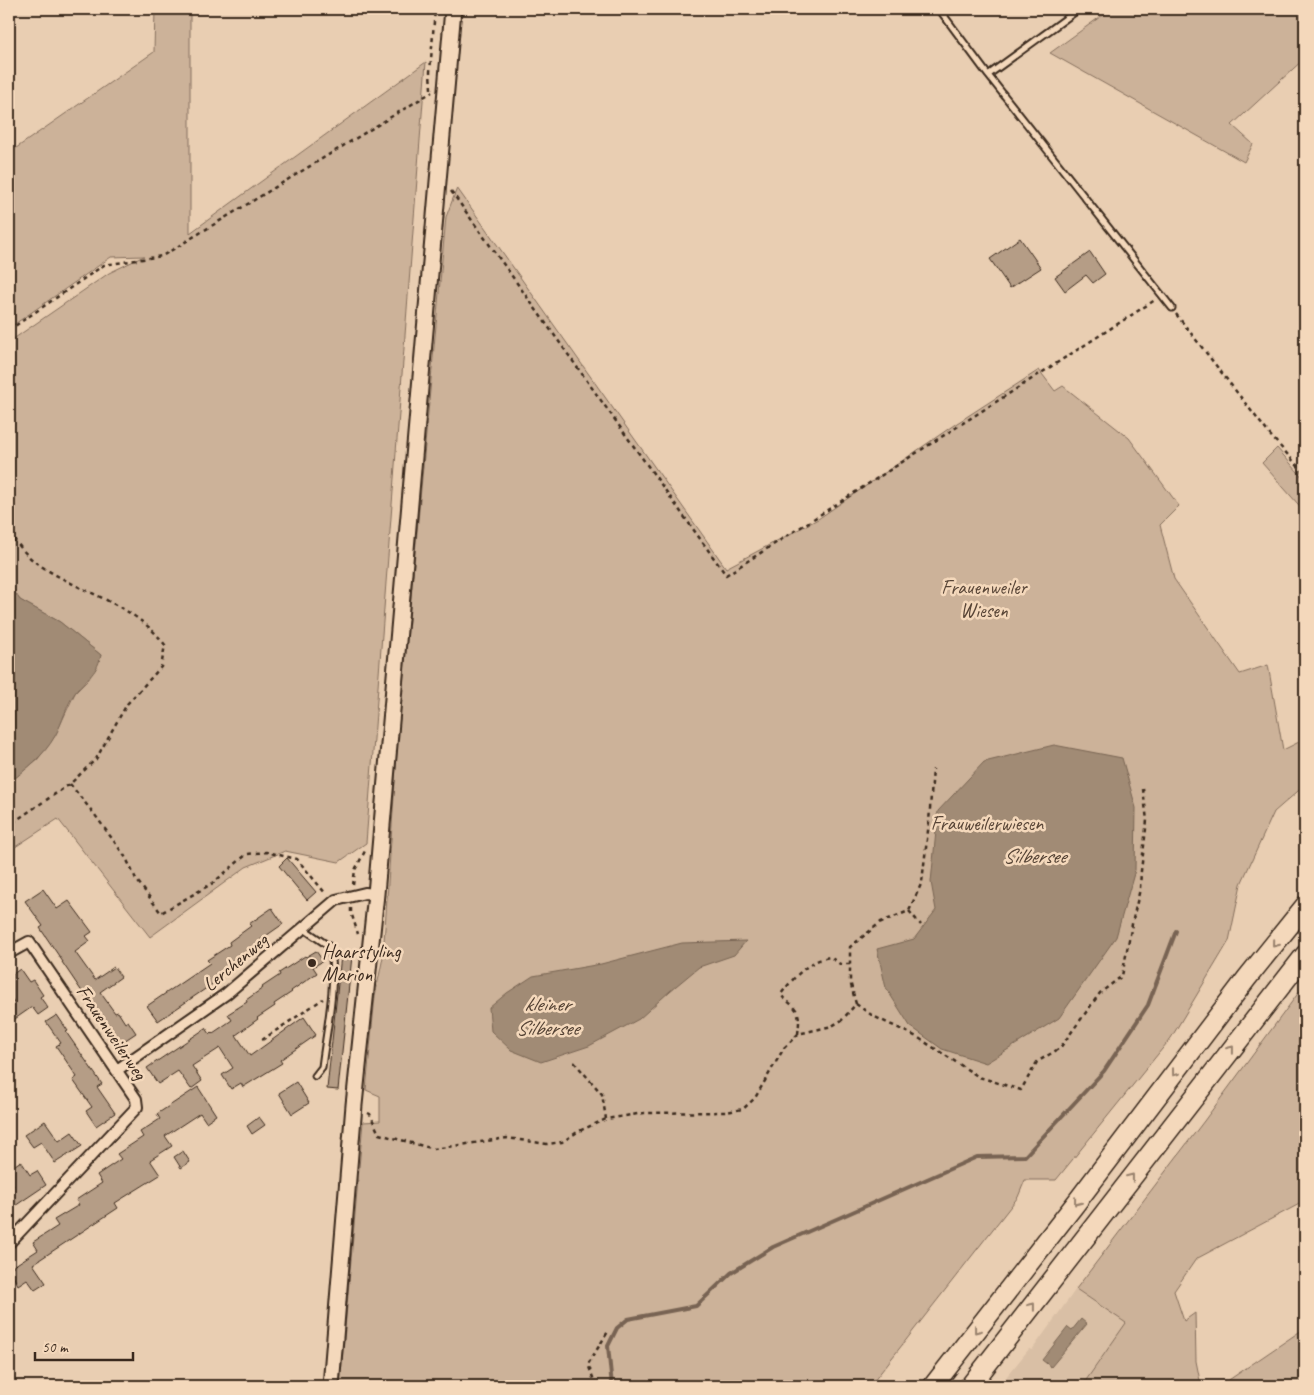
<svg xmlns="http://www.w3.org/2000/svg" width="1314" height="1395" viewBox="0 0 1314 1395" font-family="Caveat,sans-serif">
<style>
.built{fill:#d9bfa5}
.green{fill:#ccb299;stroke:#846e5c}
.water{fill:#a18b75;stroke:#786452}
.lines{fill:none;stroke-linecap:round;stroke-linejoin:round}
.stream{stroke:#786452;stroke-width:4}
.building{fill:#b59d86;stroke:#3b2a1e}
.lane-casing{stroke:#3b2a1e;stroke-width:9}
.street-casing{stroke:#3b2a1e;stroke-width:14}
.secondary-casing{stroke:#3b2a1e;stroke-width:19}
.highway-casing{stroke:#3b2a1e;stroke-width:22}
.path{stroke:#3b2a1e;stroke-width:2.5;stroke-dasharray:4 4;stroke-linecap:butt}
.lane{stroke:#f4d8bb;stroke-width:5}
.street{stroke:#f4d8bb;stroke-width:10}
.secondary{stroke:#f4d8bb;stroke-width:15}
.highway{stroke:#f4d8bb;stroke-width:19}
.oneway{stroke:#98816c}
.poi-dot{fill:#3b2a1e;stroke:#f4d8bb;stroke-width:2}
.labels{text-anchor:middle;stroke-width:5;stroke-linejoin:round;paint-order:stroke}
.park-label{font-size:20px;fill:#584537;stroke:#f4d8bb}
.poi-label{font-size:20px;fill:#3b2a1e;stroke:#f4d8bb;text-anchor:start}
.street-label{font-size:20px;fill:#3b2a1e;stroke:#f4d8bb}
.water-label{font-size:21px;font-style:italic;fill:#544234;stroke:#f4d8bb}
</style>
<rect width="100%" height="100%" fill="#e9ceb2"/>
<filter id="ink" filterUnits="userSpaceOnUse"><feTurbulence type="fractalNoise" baseFrequency=".02" numOctaves="2"/><feDisplacementMap in="SourceGraphic" scale="10" xChannelSelector="R" yChannelSelector="G"/><feConvolveMatrix kernelMatrix="1 2 1 2 8 2 1 2 1" color-interpolation-filters="sRGB"/></filter>
<g filter="url(#ink)">
<path class="built" d="M1076 1289 1127 1323 1082 1386H999L1029 1349 1032 1350Z"/>
<path class="green" d="M155 9H190V233L426 62 366 843 339 862 285 851 246 867 150 937 58 819 9 851V783L38 759 55 736 75 693 89 679 101 655 60 622 20 600 9 584V342L109 273 144 256 111 257 9 328V153L154 52Z
M1111 9H1305V58L1232 125 1253 144 1244 162 1050 53Z
M457 188 726 568 818 519 954 425 1039 370 1055 391 1063 386 1129 438 1179 506 1160 525 1174 579 1240 674 1268 665 1283 750 1305 739V785L1274 812 1241 884 1229 941 1171 1038 1056 1180H1025L1018 1197 870 1386H340L363 1122 380 1121V1096L366 1090 375 996 383 957 398 738 446 217Z
M1277 448 1305 480V512L1262 463Z
M1305 984V1201L1196 1259 1174 1291 1184 1321 1195 1313 1196 1361 1201 1386H1082L1126 1323 1076 1289 1204 1121Z
M1305 1328V1386H1219H1220Z"/>
<path class="water" d="M9 584 20 600 60 622 101 655C96 677 86 677 75 693 66 705 63 722 55 736 44 756 26 769 9 783Z
M1054 745 1122 758 1136 808 1135 870 1116 937 1059 1018 986 1063 942 1049 910 1026 886 988 877 949 914 939 936 910 931 882 938 811 984 762Z
M746 941 734 955 699 967 670 991 639 1019 589 1046 541 1062 511 1050 491 1031 489 1008 507 993 533 976 601 964 682 943Z
M1081 1319 1087 1324 1051 1367 1042 1360 1068 1327 1072 1330Z"/>
<g class="lines">
<path class="stream" d="M612 1386 608 1346 617 1328 628 1319 696 1306 731 1273 773 1247 977 1157 1025 1156 1104 1071 1148 1005 1176 931"/>
</g>
<path class="building" d="M1020 238 1041 268 1010 288 990 259Z
M1090 252 1105 274 1093 283 1086 275 1065 291 1055 277Z
M287 858 316 892 307 900 279 866Z
M43 889 57 909 69 901 92 932 86 936 90 941 75 952 95 980 114 967 121 977 100 992 115 1013 118 1012 125 1023 128 1021 136 1033 118 1045 62 962H63L40 928 43 926 25 901Z
M272 908 283 924 260 940 262 942 239 958 241 961 219 976 220 979 158 1021 147 1006 210 963 207 960 230 945 229 942 251 926 249 924Z
M316 951 323 961 313 967 317 973 291 991 292 992 274 1004 275 1006 257 1018 258 1019 236 1035 250 1056 304 1017 316 1035 280 1060 282 1063 243 1087 241 1083 231 1089 222 1075 233 1068 220 1048 192 1066 202 1081 191 1089 178 1071 158 1084 147 1068 206 1028 210 1034 212 1032 213 1033 232 1020 228 1014 247 1002 246 1000 263 988 262 987 280 975 279 973 305 956 306 957Z
M341 955 352 956 338 1090 327 1089Z
M20 969 29 982 33 980 43 995 40 997 48 1008 38 1015 32 1007 9 1023V1006L14 1002 9 995V977Z
M57 1015 68 1031 66 1032 102 1084 97 1087 115 1113 96 1126 86 1111 92 1107 73 1080 77 1077 56 1046 61 1043 46 1022Z
M296 1082 309 1103 292 1114 279 1093Z
M198 1087 216 1115 206 1122 200 1113 165 1136 172 1146 150 1160 160 1175 115 1203 118 1208 33 1264 46 1283 35 1290 27 1279 18 1285 9 1269 38 1250 33 1242 58 1226 54 1220 79 1205 76 1200 102 1183 97 1175 121 1159 117 1154 143 1137 140 1132 160 1119 157 1114Z
M259 1117 265 1125 252 1134 247 1126Z
M45 1121 59 1141 72 1132 82 1146 55 1163 41 1142 33 1147 24 1135Z
M183 1151 190 1162 181 1168 174 1157Z
M21 1161 30 1175 37 1171 46 1185 9 1210V1190L14 1186 9 1178V1169Z"/>
<g class="lines">
<defs>
<path id="lane" d="M939 9 988 75 1172 308
M988 75 1079 9
M304 929 330 947C338 979 326 1033 322 1067L315 1076"/>
<path id="street" d="M9 953 29 942 136 1099 137 1107 9 1243
M117 1070 226 994 336 900 365 893 376 894"/>
<path id="secondary" d="M331 1386 354 1105 376 894 453 9"/>
<path id="highway" d="M933 1386 1076 1203 1247 978 1305 906
M970 1386 1305 955"/>
</defs>
<use href="#lane" class="lane-casing"/>
<use href="#street" class="street-casing"/>
<use href="#secondary" class="secondary-casing"/>
<use href="#highway" class="highway-casing"/>
<path class="path" d="M431 89 430 72 435 9
M451 191 726 575 1155 300
M1176 314 1270 435 1305 474
M9 330 104 265 162 256 432 92
M9 532C16 542 24 553 34 561 75 592 134 602 165 645L161 667 127 704 96 759 70 784 9 825
M70 784 95 815 126 858 136 879 161 913 213 883 247 854 266 852 297 859 326 894
M353 885 355 870 365 851
M351 908V912L358 934
M909 911 921 925
M856 1004 873 1016 917 1037 979 1077 1021 1090 1037 1062 1060 1048 1100 993 1122 976 1133 919 1140 889 1141 871 1147 820 1143 789
M798 1034C799 1023 801 1014 793 1006 788 1001 784 1000 781 994 794 977 809 960 830 957L840 964H851
M262 1040 323 999
M574 1062 602 1094 606 1119
M368 1113 370 1114 379 1134 434 1149 507 1138 547 1144 562 1142 579 1131 606 1119 644 1113 726 1112 743 1109 755 1098 784 1048 798 1034 832 1026 842 1020 856 1004 850 981V947L881 922 909 911 922 882 929 822 933 769
M596 1386 588 1364 609 1330"/>
<use href="#lane" class="lane"/>
<use href="#street" class="street"/>
<use href="#secondary" class="secondary"/>
<use href="#highway" class="highway"/>
</g>
<defs><path id="oneway-chevron" d="M-2-3.5L2.5 0L-2 3.5" fill="none" stroke-width="1.6" stroke-linecap="round" stroke-linejoin="round" transform="scale(1.25)"/></defs>
<g class="oneway">
<use href="#oneway-chevron" transform="translate(1275 944) rotate(129)"/>
<use href="#oneway-chevron" transform="translate(1231 1049) rotate(-52)"/>
<use href="#oneway-chevron" transform="translate(1175 1073) rotate(127)"/>
<use href="#oneway-chevron" transform="translate(1131 1177) rotate(-52)"/>
<use href="#oneway-chevron" transform="translate(1077 1202) rotate(128)"/>
<use href="#oneway-chevron" transform="translate(1032 1306) rotate(-52)"/>
<use href="#oneway-chevron" transform="translate(977 1330) rotate(128)"/>
</g>
</g>
<circle class="poi-dot" cx="312" cy="963" r="5"/>
<g class="labels">
<g class="park-label">
<text x="984" y="594">Frauenweiler<tspan x="984" dy="23">Wiesen</tspan></text>
<text x="987" y="830">Frauweilerwiesen</text>
</g>
<g class="poi-label">
<text x="322" y="958">Haarstyling<tspan x="322" dy="23">Marion</tspan></text>
</g>
<g class="street-label">
<text transform="translate(235 962) rotate(-40)" y="7">Lerchenweg</text>
<text transform="translate(112 1032) rotate(56)" y="7">Frauenweilerweg</text>
</g>
<g class="water-label">
<text x="1034" y="863">Silbersee</text>
<text x="547" y="1011">kleiner<tspan x="547" dy="24">Silbersee</tspan></text>
</g>
</g>
<rect width="1314" height="1395" fill="none" stroke="#f4d8bb" stroke-width="30"/>
<rect x="15" y="15" width="1284" height="1365" fill="none" stroke="#3b2a1e" stroke-width="2" filter="url(#ink)"/>
<path d="M35 1352v8h98v-8" fill="none" stroke="#3b2a1e" stroke-width="2.5"/>
<text x="42" y="1352" font-size="15" fill="#3b2a1e" stroke="#f4d8bb" stroke-width="4" paint-order="stroke">50 m</text>
</svg>
